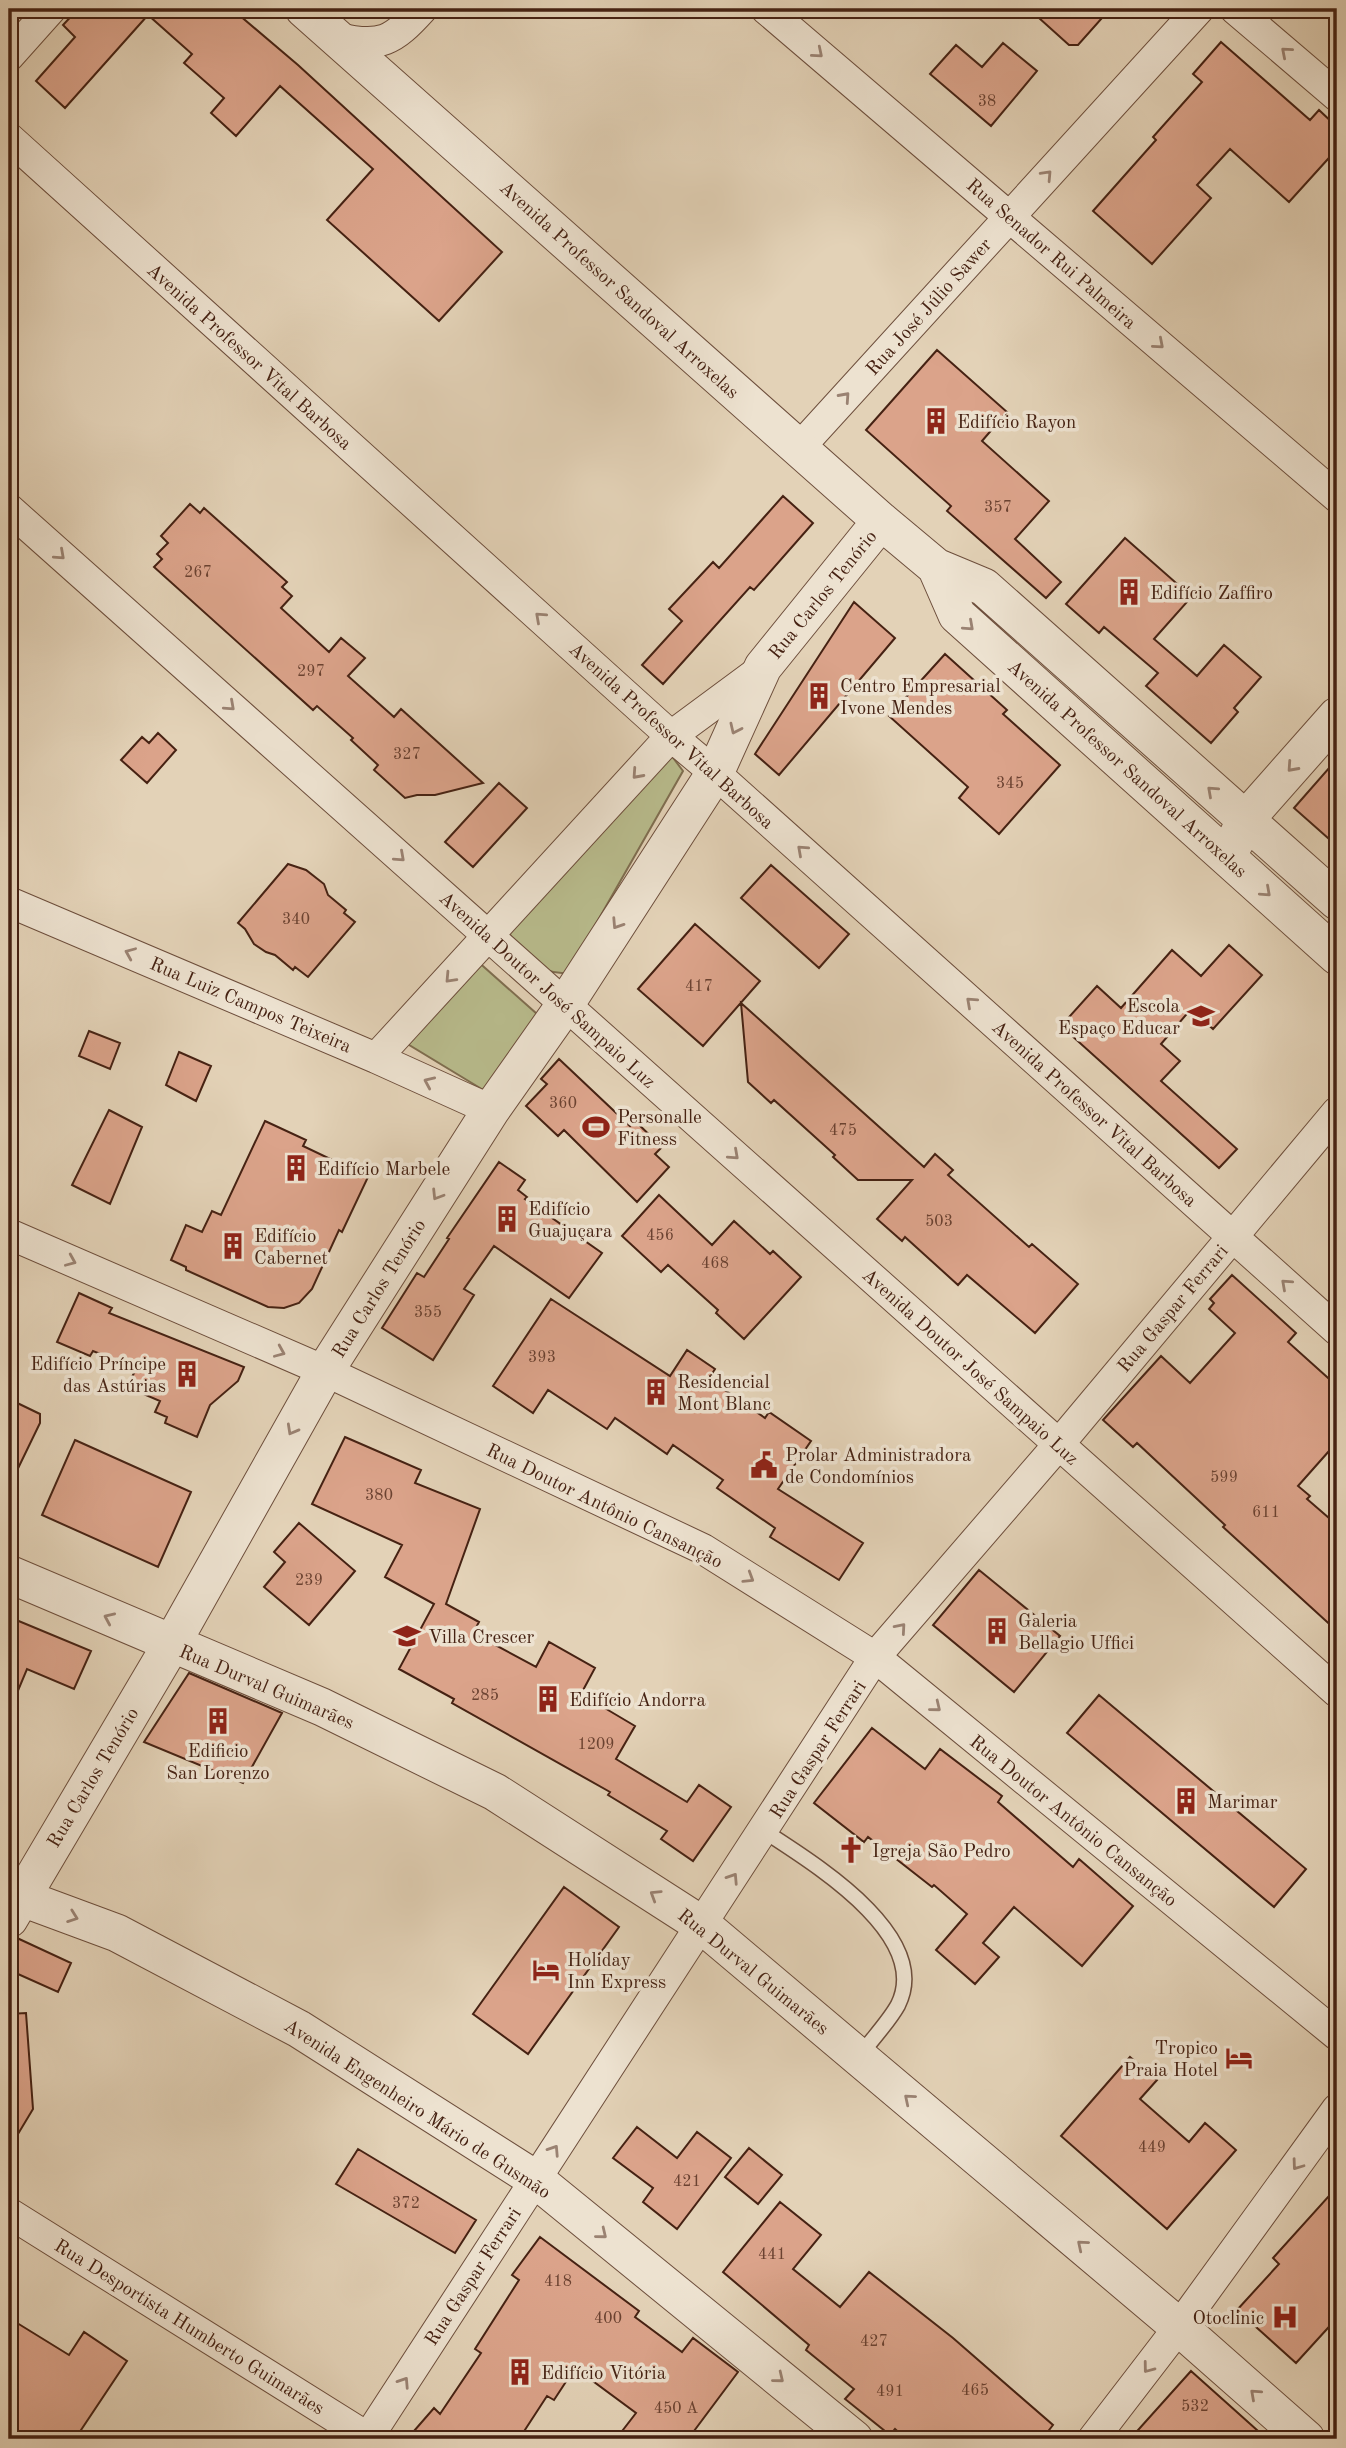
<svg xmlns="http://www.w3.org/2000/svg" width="1346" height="2448" viewBox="0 0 1346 2448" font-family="'Old Standard TT',serif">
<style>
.green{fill:#b8bb8c;stroke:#7f6e50;stroke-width:2}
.building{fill:#dba38a;stroke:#462213;stroke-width:2}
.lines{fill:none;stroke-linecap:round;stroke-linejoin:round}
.service-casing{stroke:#6d4e3c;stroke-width:17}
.minor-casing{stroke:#6d4e3c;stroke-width:32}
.tertiary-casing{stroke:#6d4e3c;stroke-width:39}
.service{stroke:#ede2d0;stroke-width:14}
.minor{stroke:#ede2d0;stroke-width:30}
.tertiary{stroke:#ede2d0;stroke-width:37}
.oneway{stroke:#9a8272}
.labels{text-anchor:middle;stroke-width:7;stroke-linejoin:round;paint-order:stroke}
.number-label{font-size:16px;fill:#6b4231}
.street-label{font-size:19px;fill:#462213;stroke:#ede2d0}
.poi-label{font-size:19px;fill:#462213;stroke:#ede2d0;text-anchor:start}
</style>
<rect width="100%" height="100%" fill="#e3d2b7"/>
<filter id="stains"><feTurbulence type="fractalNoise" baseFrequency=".00286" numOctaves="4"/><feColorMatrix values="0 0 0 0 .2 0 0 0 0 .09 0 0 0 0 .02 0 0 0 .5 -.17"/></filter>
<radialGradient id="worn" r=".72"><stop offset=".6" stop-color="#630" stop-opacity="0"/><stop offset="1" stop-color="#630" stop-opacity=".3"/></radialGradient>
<path class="green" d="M671 755 683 771 568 973C539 975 514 953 507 925Z
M475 959 537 1014 485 1091 401 1040Z"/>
<path class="building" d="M78 9H232L298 65 502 252 439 321 327 220 373 169 280 86 236 136 211 113 224 98 184 63 192 54 148 15 65 108 36 81 75 37 63 25Z
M1029 9H1110L1078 45H1069Z
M1221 42 1310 120 1319 110 1337 127V149L1289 202 1230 149 1197 185 1211 198 1152 264 1093 211 1156 140 1153 137 1202 82 1193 74Z
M1003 43 1037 71 991 126 930 74 956 45 982 67Z
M937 350 1007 412 982 441 1049 501 1015 539 1061 582 1046 598 947 511 951 506 866 430Z
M783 496 813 523 754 590 750 587 663 684 642 665 682 621 669 609 713 562 719 568Z
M190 504 200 513 204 508 287 582 282 587 292 596 281 608 329 652 341 638 365 658 348 676 394 717 401 709 483 783 435 795H417L405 798 374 770 378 765 351 740 353 738 317 706 313 710 154 567 162 559 157 554 168 543 161 536Z
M1125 538 1183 589 1178 595 1187 602 1154 639 1197 676 1224 645 1261 677 1234 708 1238 712 1211 743 1146 686 1158 673 1104 627 1099 633 1066 604Z
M854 602 895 638 779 775 755 754Z
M945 654 1007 710 1003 714 1060 765 999 834 959 798 968 787 889 716Z
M158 733 176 750 147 783 121 760 142 737 149 743Z
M1337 759V846L1294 808Z
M499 783 527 808 473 867 445 842Z
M288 864 306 870 324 884 328 895 346 910 344 913 355 922 308 977 295 967 293 970 275 955 266 952 254 944 245 929 238 923Z
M771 865 849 934 819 968 741 898Z
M695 924 760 981 703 1046 638 989Z
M1229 945 1262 975 1213 1029 1191 1009 1161 1044 1180 1061 1161 1081 1237 1149 1219 1168 1061 1026 1097 986 1121 1008 1172 950 1201 976Z
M741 1003 924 1167 935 1154 953 1170 948 1175 1029 1247 1032 1244 1078 1284 1035 1333 967 1275 958 1285 905 1237 902 1241 877 1219 912 1180H858L833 1157 835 1155 774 1100 771 1103 748 1082Z
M89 1031 120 1043 110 1069 79 1056Z
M179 1052 211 1066 196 1101 166 1085Z
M559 1059 630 1126 635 1121 662 1147 655 1154 669 1167 637 1202 564 1130 558 1136 526 1106 547 1084 541 1079Z
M109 1110 142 1127 110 1204 72 1185Z
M265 1121 306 1140 303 1146 368 1177 342 1232 339 1230 312 1289 299 1303 284 1308 268 1307 186 1270V1267L171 1260 186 1225 202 1232 212 1211 221 1215Z
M499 1162 525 1180 518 1190 527 1197 525 1199 602 1253 569 1298 494 1246 464 1289 474 1295 433 1360 382 1328 417 1273 424 1277 449 1239 447 1238Z
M659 1195 712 1245 734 1221 770 1254 773 1251 801 1277 744 1339 716 1313 718 1310 668 1265 661 1272 622 1236Z
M1232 1275 1296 1333 1288 1342 1337 1386V1442L1298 1486 1310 1496 1307 1499 1337 1525V1631L1223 1527 1225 1525 1137 1443 1133 1447 1103 1420 1161 1356 1190 1383 1235 1333 1209 1309 1214 1303 1210 1299Z
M79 1293 112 1308 109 1313 244 1367 238 1381 210 1405 197 1437 165 1423 167 1417 155 1412 160 1401 141 1393 144 1385 131 1380 136 1368 93 1351 90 1356 57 1342Z
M551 1299 670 1376 687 1350 715 1369 709 1379 765 1418 769 1412 811 1441 778 1489 863 1543 839 1580 770 1537 775 1528 717 1488 723 1480 673 1445 667 1454 615 1418 607 1429 548 1390 533 1413 493 1386Z
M9 1399 40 1414V1423L9 1487Z
M345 1437 421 1470 415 1483 480 1509 446 1604 479 1622 473 1633 536 1667 549 1642 595 1668 581 1694 635 1726 616 1759 687 1802 699 1785 731 1807 693 1861 661 1839 667 1831 608 1795 610 1792 452 1703 454 1699 399 1669 434 1604 385 1577 402 1545 312 1504Z
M75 1440 191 1492 158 1567 42 1515Z
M299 1523 355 1571 309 1625 264 1587 285 1562 274 1552Z
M979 1570 1060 1636 1014 1692 933 1625Z
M9 1617 91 1651 74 1689 27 1669 9 1712Z
M189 1673 282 1713 243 1783 144 1742Z
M1099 1695 1306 1869 1274 1907 1067 1733Z
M872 1728 925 1769 940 1749 1002 1796 998 1802 1073 1867 1079 1859 1133 1906 1082 1966 1014 1907 983 1943 999 1957 975 1984 936 1950 967 1914 934 1885 932 1887 868 1837 864 1842 814 1803Z
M564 1887 619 1927 528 2054 473 2014Z
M17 1938 71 1963 58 1992 9 1970V1940Z
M26 2013 33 2109 9 2149V2014Z
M1130 2057 1157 2080 1140 2099 1189 2142 1205 2123 1236 2150 1167 2229 1061 2136Z
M637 2127 677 2158 697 2132 731 2158 677 2229 643 2202 653 2188 613 2158Z
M749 2148 782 2175 758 2204 725 2177Z
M358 2149 476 2220 455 2253 336 2184Z
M1337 2187V2318L1296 2363 1237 2310 1279 2264 1273 2258Z
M780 2202 821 2235 793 2269 840 2307 869 2272 953 2338 1053 2425 1042 2439H906L895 2429 890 2435 845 2399 854 2389 806 2350 809 2345 723 2272Z
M540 2237 639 2311 635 2317 682 2352 693 2338 738 2372 688 2439H616L636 2413 575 2368 554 2400 547 2396 519 2439H407L434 2408 440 2414 481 2353 475 2349 519 2280 512 2275Z
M9 2318 69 2355 84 2332 127 2361 75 2439H9Z
M1191 2371 1267 2439H1130Z"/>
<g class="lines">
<defs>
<path id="service" d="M764 1831C811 1862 933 1935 898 2005 888 2023 871 2040 859 2057"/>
<path id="minor" d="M766 9 1337 497
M1235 9 1337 96
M338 38C381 48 393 41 422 9
M9 56 51 9
M9 138 671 736 715 773 1337 1330
M799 448 1199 9
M9 509 1337 1692
M9 902 376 1058 491 1110
M376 1058 671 736 763 668
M9 1234 325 1371 703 1549 875 1657 1337 2035
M9 2213 370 2439
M367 2439 875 1657 1059 1444 1337 1112
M1093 2439 1179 2327 1337 2109"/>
<path id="tertiary" d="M304 9 881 521 936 567 984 587 1337 901
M936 567 957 615 1337 956
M1235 842 1245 820 1337 716
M9 1574 322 1707 495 1792 702 1925 1179 2327 1306 2439
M9 1893 117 1933 299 2029 535 2179 854 2439
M9 1919 171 1645 325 1371 491 1110 565 1005 715 773 763 667 881 521"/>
</defs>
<use href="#service" class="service-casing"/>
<use href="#minor" class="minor-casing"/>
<use href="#tertiary" class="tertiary-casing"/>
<use href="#service" class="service"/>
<use href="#minor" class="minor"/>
<use href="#tertiary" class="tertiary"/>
</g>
<defs><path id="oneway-chevron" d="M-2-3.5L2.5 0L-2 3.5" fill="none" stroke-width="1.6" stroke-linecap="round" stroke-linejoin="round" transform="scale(1.75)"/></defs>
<g class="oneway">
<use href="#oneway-chevron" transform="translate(1286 52) rotate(-139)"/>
<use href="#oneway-chevron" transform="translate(818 53) rotate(40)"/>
<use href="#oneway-chevron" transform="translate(1047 175) rotate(-47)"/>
<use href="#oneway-chevron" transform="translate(1159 344) rotate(41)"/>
<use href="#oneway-chevron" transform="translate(845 397) rotate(-48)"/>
<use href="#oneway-chevron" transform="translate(60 555) rotate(42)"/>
<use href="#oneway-chevron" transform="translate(540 617) rotate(-138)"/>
<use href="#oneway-chevron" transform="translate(969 626) rotate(42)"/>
<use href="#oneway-chevron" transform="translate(230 706) rotate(42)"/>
<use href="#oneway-chevron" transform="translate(735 729) rotate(115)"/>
<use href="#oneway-chevron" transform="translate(1292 767) rotate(132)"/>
<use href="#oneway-chevron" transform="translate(637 774) rotate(132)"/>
<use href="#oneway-chevron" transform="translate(1212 791) rotate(-138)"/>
<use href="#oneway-chevron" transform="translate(802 850) rotate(-138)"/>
<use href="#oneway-chevron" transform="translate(400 857) rotate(42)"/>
<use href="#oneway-chevron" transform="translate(1266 892) rotate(42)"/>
<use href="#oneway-chevron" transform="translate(617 924) rotate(123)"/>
<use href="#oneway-chevron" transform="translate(130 953) rotate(-157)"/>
<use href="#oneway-chevron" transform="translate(450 978) rotate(133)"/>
<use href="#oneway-chevron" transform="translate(971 1002) rotate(-138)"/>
<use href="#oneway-chevron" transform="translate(429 1082) rotate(-156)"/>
<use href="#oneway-chevron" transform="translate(734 1155) rotate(42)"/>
<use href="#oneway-chevron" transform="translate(437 1195) rotate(122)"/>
<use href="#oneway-chevron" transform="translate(71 1261) rotate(23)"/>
<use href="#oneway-chevron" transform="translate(1286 1284) rotate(-138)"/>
<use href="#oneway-chevron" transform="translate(280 1352) rotate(23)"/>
<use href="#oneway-chevron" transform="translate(292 1430) rotate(119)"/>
<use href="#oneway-chevron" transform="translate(749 1578) rotate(32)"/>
<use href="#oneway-chevron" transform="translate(109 1618) rotate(-156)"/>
<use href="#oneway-chevron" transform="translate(901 1628) rotate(-49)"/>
<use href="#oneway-chevron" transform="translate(936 1707) rotate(39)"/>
<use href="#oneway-chevron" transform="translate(733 1878) rotate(-57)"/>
<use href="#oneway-chevron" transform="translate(655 1895) rotate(-148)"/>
<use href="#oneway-chevron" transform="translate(73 1917) rotate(20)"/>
<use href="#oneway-chevron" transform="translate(909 2099) rotate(-140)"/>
<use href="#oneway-chevron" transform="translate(554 2150) rotate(-57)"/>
<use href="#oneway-chevron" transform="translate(1297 2165) rotate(126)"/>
<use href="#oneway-chevron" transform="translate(602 2234) rotate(39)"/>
<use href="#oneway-chevron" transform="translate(1082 2245) rotate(-140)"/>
<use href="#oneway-chevron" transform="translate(1148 2368) rotate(127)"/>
<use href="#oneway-chevron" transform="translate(779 2378) rotate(39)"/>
<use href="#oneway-chevron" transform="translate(404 2382) rotate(-57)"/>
<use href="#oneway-chevron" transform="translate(1255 2394) rotate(-138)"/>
</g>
<defs>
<symbol id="building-bare" viewBox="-9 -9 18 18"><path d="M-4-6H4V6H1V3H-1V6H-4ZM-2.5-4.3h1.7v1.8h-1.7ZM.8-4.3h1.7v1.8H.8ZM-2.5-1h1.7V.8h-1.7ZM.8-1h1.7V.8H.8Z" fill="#8f2418" stroke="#ede2d0" stroke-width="2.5" paint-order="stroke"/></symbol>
<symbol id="school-bare" viewBox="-9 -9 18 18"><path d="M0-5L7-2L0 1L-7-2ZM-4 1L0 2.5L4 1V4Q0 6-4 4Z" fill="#8f2418" stroke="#ede2d0" stroke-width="2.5" paint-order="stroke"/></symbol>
<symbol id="stadium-bare" viewBox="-9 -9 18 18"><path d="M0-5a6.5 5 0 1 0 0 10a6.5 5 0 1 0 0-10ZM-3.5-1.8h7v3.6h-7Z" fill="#8f2418" stroke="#ede2d0" stroke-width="2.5" paint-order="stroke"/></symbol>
<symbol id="civic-bare" viewBox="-9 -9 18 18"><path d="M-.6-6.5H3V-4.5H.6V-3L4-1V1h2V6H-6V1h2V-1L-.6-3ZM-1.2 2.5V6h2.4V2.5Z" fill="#8f2418" stroke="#ede2d0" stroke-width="2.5" paint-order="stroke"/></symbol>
<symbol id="church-bare" viewBox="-9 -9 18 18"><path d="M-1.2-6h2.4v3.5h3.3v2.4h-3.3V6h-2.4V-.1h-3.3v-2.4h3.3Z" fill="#8f2418" stroke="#ede2d0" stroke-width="2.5" paint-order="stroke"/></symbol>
<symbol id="hotel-bare" viewBox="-9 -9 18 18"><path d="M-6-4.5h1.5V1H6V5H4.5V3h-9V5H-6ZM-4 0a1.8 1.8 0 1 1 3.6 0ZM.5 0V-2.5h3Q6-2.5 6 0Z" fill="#8f2418" stroke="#ede2d0" stroke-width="2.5" paint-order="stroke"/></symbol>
<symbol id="hospital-bare" viewBox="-9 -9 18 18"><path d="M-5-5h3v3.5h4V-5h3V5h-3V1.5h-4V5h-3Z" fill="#8f2418" stroke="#ede2d0" stroke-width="2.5" paint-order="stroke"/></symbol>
</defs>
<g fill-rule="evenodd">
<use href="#building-bare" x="917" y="402" width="38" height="38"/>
<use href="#building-bare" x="1110" y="573" width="38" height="38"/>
<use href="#building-bare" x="800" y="677" width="38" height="38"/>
<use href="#school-bare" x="1182" y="997" width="38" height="38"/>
<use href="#stadium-bare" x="577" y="1108" width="38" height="38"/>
<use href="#building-bare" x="277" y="1149" width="38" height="38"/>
<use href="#building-bare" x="488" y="1200" width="38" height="38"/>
<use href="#building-bare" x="214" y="1227" width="38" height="38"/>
<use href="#building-bare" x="168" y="1355" width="38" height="38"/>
<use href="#building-bare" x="637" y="1373" width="38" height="38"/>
<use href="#civic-bare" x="745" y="1446" width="38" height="38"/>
<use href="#building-bare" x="978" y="1612" width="38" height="38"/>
<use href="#school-bare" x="388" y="1617" width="38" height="38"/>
<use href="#building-bare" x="529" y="1680" width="38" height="38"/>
<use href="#building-bare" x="199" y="1702" width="38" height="38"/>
<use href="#building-bare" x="1167" y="1782" width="38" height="38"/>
<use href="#church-bare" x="832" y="1831" width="38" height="38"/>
<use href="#hotel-bare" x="527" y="1951" width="38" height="38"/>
<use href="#hotel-bare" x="1220" y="2039" width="38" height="38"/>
<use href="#hospital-bare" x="1266" y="2298" width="38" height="38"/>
<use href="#building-bare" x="501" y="2353" width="38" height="38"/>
</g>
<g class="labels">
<g class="number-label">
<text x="987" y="106">38</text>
<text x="998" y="512">357</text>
<text x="198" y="577">267</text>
<text x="311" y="676">297</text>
<text x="407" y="759">327</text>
<text x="1010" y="788">345</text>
<text x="296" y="924">340</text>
<text x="699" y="991">417</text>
<text x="563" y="1108">360</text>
<text x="843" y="1135">475</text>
<text x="939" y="1226">503</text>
<text x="660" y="1240">456</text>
<text x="715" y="1268">468</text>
<text x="428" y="1317">355</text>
<text x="542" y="1362">393</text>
<text x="1224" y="1482">599</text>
<text x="379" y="1500">380</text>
<text x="1266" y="1517">611</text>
<text x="309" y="1585">239</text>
<text x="485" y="1700">285</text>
<text x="596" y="1749">1209</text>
<text x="1152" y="2152">449</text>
<text x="687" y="2186">421</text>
<text x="406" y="2208">372</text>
<text x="772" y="2259">441</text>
<text x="558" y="2286">418</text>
<text x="608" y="2323">400</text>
<text x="874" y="2346">427</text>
<text x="975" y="2395">465</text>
<text x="890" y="2396">491</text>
<text x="1195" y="2411">532</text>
<text x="676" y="2413">450 A</text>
</g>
<g class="street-label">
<text transform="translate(1052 253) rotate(41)" y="7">Rua Senador Rui Palmeira</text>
<text transform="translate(620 289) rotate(42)" y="7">Avenida Professor Sandoval Arroxelas</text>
<text transform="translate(928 306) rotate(-48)" y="7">Rua José Júlio Sawer</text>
<text transform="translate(250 356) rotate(42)" y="7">Avenida Professor Vital Barbosa</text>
<text transform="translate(822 594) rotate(-51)" y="7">Rua Carlos Tenório</text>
<text transform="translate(672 735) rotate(42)" y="7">Avenida Professor Vital Barbosa</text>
<text transform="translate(1128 768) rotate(42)" y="7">Avenida Professor Sandoval Arroxelas</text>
<text transform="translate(548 989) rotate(42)" y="7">Avenida Doutor José Sampaio Luz</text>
<text transform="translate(251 1004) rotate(23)" y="7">Rua Luiz Campos Teixeira</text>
<text transform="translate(1095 1113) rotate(42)" y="7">Avenida Professor Vital Barbosa</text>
<text transform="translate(378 1288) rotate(-58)" y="7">Rua Carlos Tenório</text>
<text transform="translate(1172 1308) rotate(-50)" y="7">Rua Gaspar Ferrari</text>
<text transform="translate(971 1366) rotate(42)" y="7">Avenida Doutor José Sampaio Luz</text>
<text transform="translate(605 1505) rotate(26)" y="7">Rua Doutor Antônio Cansanção</text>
<text transform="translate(267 1686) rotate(23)" y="7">Rua Durval Guimarães</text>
<text transform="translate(817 1749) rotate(-57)" y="7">Rua Gaspar Ferrari</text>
<text transform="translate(92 1777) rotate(-59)" y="7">Rua Carlos Tenório</text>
<text transform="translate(1074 1820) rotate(39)" y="7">Rua Doutor Antônio Cansanção</text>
<text transform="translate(754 1971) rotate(39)" y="7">Rua Durval Guimarães</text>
<text transform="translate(418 2108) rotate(33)" y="7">Avenida Engenheiro Mário de Gusmão</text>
<text transform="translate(472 2276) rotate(-57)" y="7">Rua Gaspar Ferrari</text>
<text transform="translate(190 2326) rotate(32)" y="7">Rua Desportista Humberto Guimarães</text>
</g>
<g class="poi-label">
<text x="957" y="428">Edifício Rayon</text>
<text x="1150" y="599">Edifício Zaffiro</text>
<text x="840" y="692">Centro Empresarial<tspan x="840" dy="22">Ivone Mendes</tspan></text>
<text x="1180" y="1012" text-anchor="end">Escola<tspan x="1180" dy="22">Espaço Educar</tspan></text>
<text x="617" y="1123">Personalle<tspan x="617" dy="22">Fitness</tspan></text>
<text x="317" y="1175">Edifício Marbele</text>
<text x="528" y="1215">Edifício<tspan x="528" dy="22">Guajuçara</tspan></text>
<text x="254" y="1242">Edifício<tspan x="254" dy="22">Cabernet</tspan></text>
<text x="166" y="1370" text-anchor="end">Edifício Príncipe<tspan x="166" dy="22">das Astúrias</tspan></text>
<text x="677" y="1388">Residencial<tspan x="677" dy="22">Mont Blanc</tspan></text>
<text x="785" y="1461">Prolar Administradora<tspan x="785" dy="22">de Condomínios</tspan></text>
<text x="1018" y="1627">Galeria<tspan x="1018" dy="22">Bellagio Uffici</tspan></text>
<text x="428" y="1643">Villa Crescer</text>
<text x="569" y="1706">Edifício Andorra</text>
<text x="218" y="1757" text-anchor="middle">Edificio<tspan x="218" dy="22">San Lorenzo</tspan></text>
<text x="1207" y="1808">Marimar</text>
<text x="872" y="1857">Igreja São Pedro</text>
<text x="567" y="1966">Holiday<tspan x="567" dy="22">Inn Express</tspan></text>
<text x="1218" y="2054" text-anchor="end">Tropico<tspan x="1218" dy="22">Praia Hotel</tspan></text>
<text x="1264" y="2324" text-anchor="end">Otoclinic</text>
<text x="541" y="2379">Edifício Vitória</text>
</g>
</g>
<rect width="1346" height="2448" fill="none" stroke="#e3d2b7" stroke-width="35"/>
<rect x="10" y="10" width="1325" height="2427" fill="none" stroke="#462213" stroke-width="3.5"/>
<rect x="18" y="18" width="1311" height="2413" fill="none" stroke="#462213" stroke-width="2"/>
<rect width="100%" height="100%" filter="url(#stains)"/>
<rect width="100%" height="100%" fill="url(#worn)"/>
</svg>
